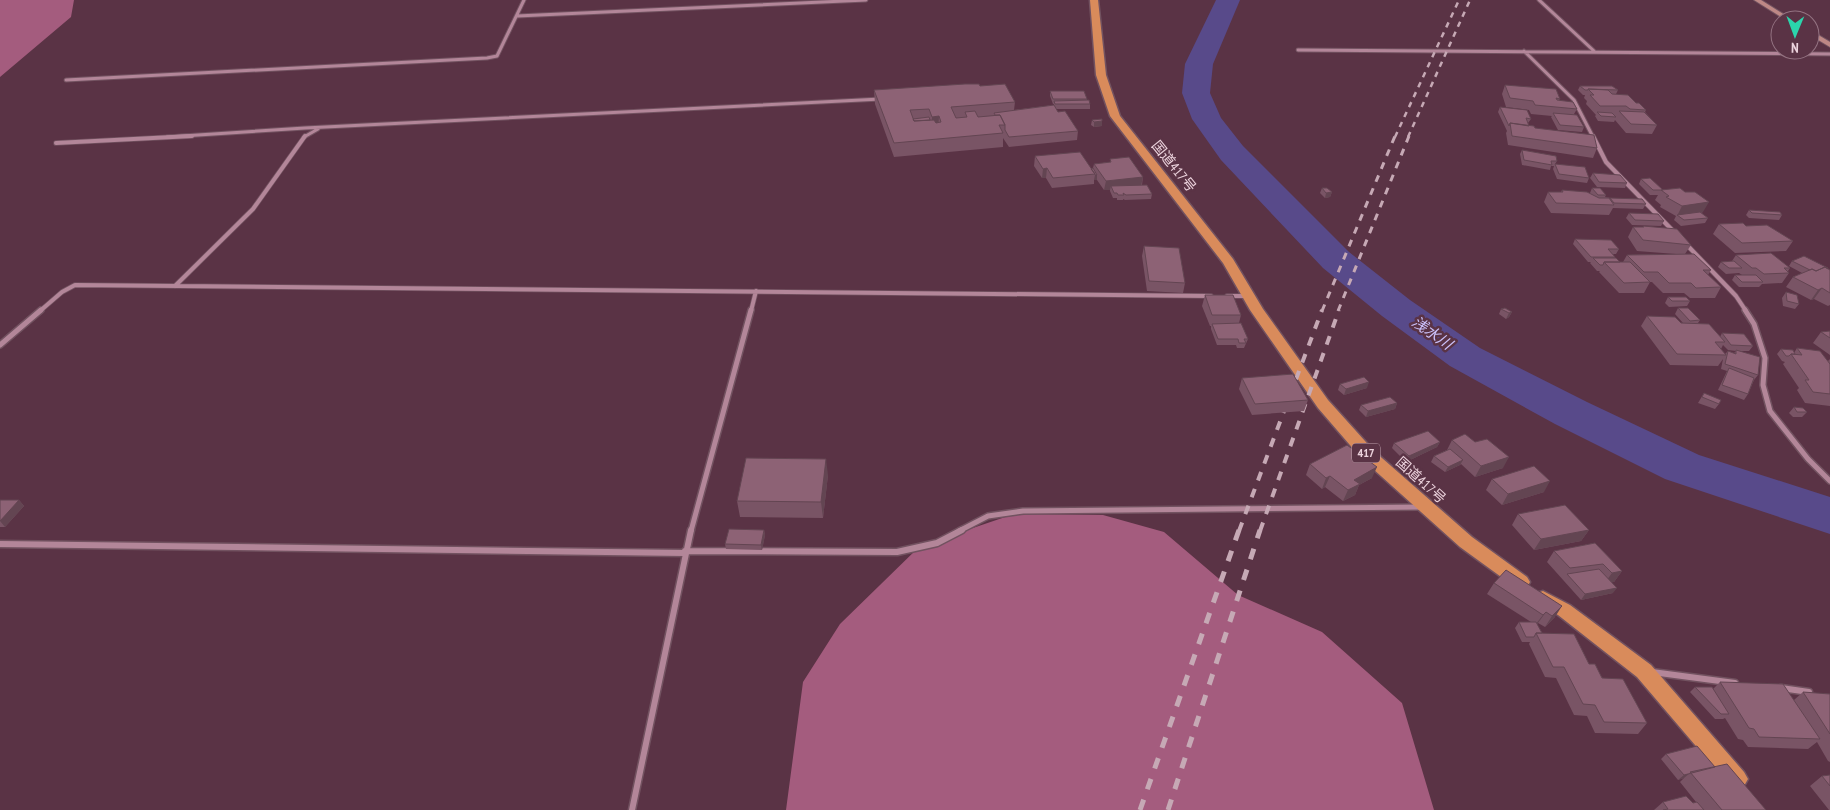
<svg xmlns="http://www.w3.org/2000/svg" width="1830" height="810" viewBox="0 0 1830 810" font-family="'PT Sans Narrow','Noto Sans JP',sans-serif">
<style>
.forest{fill:#a45c7e}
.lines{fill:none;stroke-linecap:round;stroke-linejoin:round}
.river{fill:#584a8a;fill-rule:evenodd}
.street-far3-casing{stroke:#725260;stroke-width:5}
.street-far2-casing{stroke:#725260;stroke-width:5.5}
.street-far1-casing{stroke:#725260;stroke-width:8}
.street-casing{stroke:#725260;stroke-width:9}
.secondary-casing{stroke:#725260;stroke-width:2}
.highway-casing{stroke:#725260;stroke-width:3}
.street-far3{stroke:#b38699;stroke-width:3}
.street-far2{stroke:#b38699;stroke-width:4}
.street-far1{stroke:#b38699;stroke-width:5}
.street{stroke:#b38699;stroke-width:6}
.secondary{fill:#be8886;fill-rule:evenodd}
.highway{fill:#d98b5b;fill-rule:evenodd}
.rail-far3{stroke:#c6a9b5;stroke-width:2.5;stroke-dasharray:5.5 5.5;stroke-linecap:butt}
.rail-far2{stroke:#c6a9b5;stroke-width:3;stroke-dasharray:7 7;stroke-linecap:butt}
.rail-far1{stroke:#c6a9b5;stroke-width:4;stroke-dasharray:9 9;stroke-linecap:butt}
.rail{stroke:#c6a9b5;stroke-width:5;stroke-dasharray:11 11;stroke-linecap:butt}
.wall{fill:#795465;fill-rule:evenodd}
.shaded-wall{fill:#634552}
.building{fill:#8d6275;stroke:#634552;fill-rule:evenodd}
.labels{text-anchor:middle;stroke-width:5;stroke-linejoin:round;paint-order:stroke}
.shield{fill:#5a3345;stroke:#c0a3af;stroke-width:1}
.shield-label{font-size:12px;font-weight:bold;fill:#ecd3dd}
.street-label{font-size:14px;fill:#ecd3dd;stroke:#5a3345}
.water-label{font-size:15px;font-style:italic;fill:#cac1fa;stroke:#5a3345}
</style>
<rect width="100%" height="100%" fill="#5a3345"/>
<path class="forest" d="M0 0H74L71 17 0 77Z
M1014 514 1103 515 1164 532 1238 595 1322 632 1402 703 1434 810H786L803 682 840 624 920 546Z"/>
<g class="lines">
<path class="river" d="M1216 0H1240L1213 64 1210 93 1221 118 1243 146 1349 252 1410 300 1480 348 1587 402 1699 455 1830 497V534L1665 479 1555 424 1450 366 1382 316 1323 268 1221 160 1192 119 1182 93 1185 64Z"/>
<defs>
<path id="street-far3" d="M1539 0 1594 51
M517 16 866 0
M1298 50 1830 54
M1524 51 1574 100 1593 137
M66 80 487 58 497 56 524 0
M167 137 305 128 881 99
M304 137 318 129"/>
<path id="street-far2" d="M1593 136 1606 162 1674 232
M56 143 192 136
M1685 243 1736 296 1746 311
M175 286 253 209 305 136
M1227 296H1248
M40 311 62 292 75 285 1211 296
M751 311 756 291"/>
<path id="street-far1" d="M1745 310 1754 324 1765 358 1763 385 1770 411 1808 459 1830 481
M0 345 41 310
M691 531 751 310
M959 531 988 516 1023 511 1422 507"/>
<path id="street" d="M0 544 685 553
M685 551 897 552 937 543 962 530
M1652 672 1735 683
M1781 688 1809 692
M632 810 691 530"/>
<path id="secondary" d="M1754 0H1761L1793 20H1786Z
M1810 30 1830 42V47L1810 35Z"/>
<path id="highway" d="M1090 0H1098L1106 75 1120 116 1233 259 1263 309 1328 400 1374 451 1472 537 1527 577 1530 582 1527 587 1521 589 1515 587 1460 547 1362 459 1318 408 1250 310 1223 263 1110 116 1096 75Z
M1543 591 1570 605 1651 665 1744 772 1748 779 1744 786 1737 789 1730 786 1637 677 1558 615 1537 603 1534 598 1537 593Z"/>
</defs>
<use href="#street-far3" class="street-far3-casing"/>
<use href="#street-far2" class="street-far2-casing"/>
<use href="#street-far1" class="street-far1-casing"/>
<use href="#street" class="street-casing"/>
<use href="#secondary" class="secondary-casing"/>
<use href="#highway" class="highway-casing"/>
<use href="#street-far3" class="street-far3"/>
<use href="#street-far2" class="street-far2"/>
<use href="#street-far1" class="street-far1"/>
<use href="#street" class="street"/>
<use href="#secondary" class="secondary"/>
<use href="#highway" class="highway"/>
<path class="rail-far3" d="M1395 137 1459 0
M1408 137 1470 0"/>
<path class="rail-far2" d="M1322 311 1395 136
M1338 311 1409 136"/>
<path class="rail-far1" d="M1239 531 1322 310
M1260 531 1339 310"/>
<path class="rail" d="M1140 810 1239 530
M1168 810 1260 530"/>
</g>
<path class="wall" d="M1505 85 1560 99 1559 100 1577 109 1574 114 1584 127 1582 132 1558 130 1551 117 1552 116 1531 114 1529 110 1506 107 1502 94Z
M980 86 1015 102 1014 110 1054 105V104H1053L1050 96V91L1087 99V100L1090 104V109H1056L1058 112 1078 131 1077 140 1009 147 1003 138V147L894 157 875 104 874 90Z
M1580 86 1618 90 1616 94 1636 103 1646 110 1645 112 1657 125 1652 134 1626 133 1615 120 1614 122 1598 121 1595 116 1596 115 1586 104 1587 101 1584 98 1585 95H1583L1578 90Z
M1500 107 1531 119 1528 123 1529 126 1535 128 1597 148 1593 158 1508 145 1506 133 1507 131 1498 112Z
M1092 120 1102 121V126L1094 127 1091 125Z
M1522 150 1557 161 1555 164 1589 178 1587 183 1557 179 1553 169 1554 166H1551L1550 170 1522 165 1520 154Z
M1035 156 1091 169 1093 168 1094 164 1110 162V159L1143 177 1142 185 1152 194 1151 199 1125 200 1123 199V200H1117V198H1113L1110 191V190H1104L1097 180H1094V184L1052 188 1046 178H1042L1034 166Z
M1593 173 1627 183 1625 188 1597 187 1590 178Z
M1641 179 1703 212 1701 213 1708 218 1705 223 1681 226 1674 220 1676 216 1660 207 1661 205 1655 200 1658 195H1650L1639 184Z
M1322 188 1332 192 1330 197 1325 198 1320 193Z
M1592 188 1606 195 1605 197 1646 204 1643 209 1613 208 1609 215 1551 213 1544 202 1548 192H1561L1562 190 1590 193Z
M1749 210 1782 215 1779 220 1749 218 1746 215Z
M1629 213 1664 221 1661 226 1632 225 1626 218Z
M1719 224 1746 226 1793 241 1786 251 1735 253 1713 234Z
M1643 226 1691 245 1685 254 1711 270 1708 275 1721 287 1715 298H1690L1684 293H1663L1652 282H1650L1644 293H1619L1599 272 1600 271H1597L1590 263 1591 262H1588L1573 244 1575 239 1619 249 1616 254H1613L1615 257V258L1620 262H1623L1627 255 1676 254 1637 251 1628 237 1633 227H1643Z
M1144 246 1185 283 1183 293 1147 291 1142 256Z
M1736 255 1790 268 1788 271 1789 273 1782 283 1762 284 1759 287H1739L1732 280 1735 275H1742L1739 273 1726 274 1718 267 1721 262 1732 261Z
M1792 261 1830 270V305L1828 306 1814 299 1811 300 1786 287 1793 277 1802 273 1789 266Z
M1786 292 1799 304 1795 309 1783 306 1782 298Z
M1205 295 1241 315 1239 323 1248 339 1244 348H1237L1236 345H1217L1211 329V326H1210L1202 306Z
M1668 297 1690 301 1687 306 1669 307 1665 303Z
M1678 308 1700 320 1698 323 1720 337 1722 333 1753 346 1749 351H1738L1758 375 1754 380 1748 394 1744 400 1718 390 1727 371 1721 369 1723 359 1718 366 1670 365 1641 326 1647 316 1683 323 1675 314ZM1723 345 1728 350 1736 351 1734 353 1728 351 1725 354 1721 349Z
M1501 309 1512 312 1509 317 1506 319 1499 314Z
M1830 331V355L1813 343 1821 332Z
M1797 348 1828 361 1830 359V406L1805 403 1797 390 1799 388 1783 364 1785 362 1782 361 1777 354 1781 349 1794 353Z
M1242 378 1308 400 1304 411 1252 415 1239 389Z
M1340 384 1367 388 1344 395 1338 390Z
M1704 393 1719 404 1715 409 1698 403Z
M1397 403 1395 409 1366 417 1359 410 1361 405Z
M1794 407 1807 412 1802 417H1793L1789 413Z
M1452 440 1503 468 1475 477 1461 464 1460 465 1445 472 1431 462 1434 456 1447 450Z
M1440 442 1437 447 1406 462 1392 448 1394 443Z
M1310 464 1372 478 1359 485 1355 495 1343 501 1325 487 1322 489 1306 475Z
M828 475 823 518 740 517 737 501Z
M1492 479 1544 492 1502 505 1486 490Z
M0 500H19L24 506 5 527H0Z
M1518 514 1589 530 1581 541 1534 550 1512 525Z
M764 530 765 535 762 550 726 549 725 544Z
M1595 543 1622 571 1614 582H1612L1613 593 1581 600 1547 562 1554 551Z
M1494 583 1555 617 1545 627 1538 623 1537 624 1542 633 1589 664 1647 723 1638 734 1595 733 1587 716 1574 715 1556 678 1545 677 1529 644 1530 642H1522L1515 628 1519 622H1531L1487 594Z
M1720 682 1794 700 1803 692 1830 694V762L1828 761 1817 742 1808 749 1748 747 1743 740 1738 739 1725 718 1723 719H1715L1690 692 1695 687 1713 689Z
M1666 754 1715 767 1766 810H1654L1663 802 1693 803 1696 802 1680 782 1684 778 1678 780 1661 759Z
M1830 775V810H1829L1810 786 1822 776Z"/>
<path class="shaded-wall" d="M939 116 938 130 932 129V117Z
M1102 121V126L1094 127V122Z
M1047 168 1046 178H1042L1043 169Z
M1095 175H1097V180H1094Z
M1143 177 1141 186H1111L1110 190H1104L1106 181Z
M1332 192 1330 197 1325 198 1326 193Z
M1709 202 1703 212 1677 216 1682 206Z
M1822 288 1814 299 1811 300 1818 290Z
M1512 312 1509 317 1506 319 1509 313Z
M1369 382 1367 388 1344 395 1346 389Z
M1397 403 1395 409 1366 417 1368 411Z
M1440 442 1437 447 1406 462 1409 456Z
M1509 457 1503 468 1475 477 1481 466Z
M826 459 828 475 823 518 821 502Z
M1463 460 1460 465 1445 472 1448 467Z
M1377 467 1372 478 1359 485 1355 495 1343 501 1348 490 1354 480Z
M1330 476 1325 487 1322 489 1326 478Z
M1550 481 1544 492 1502 505 1508 494Z
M19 500 24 506 5 527 0 521Z
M764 530 765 535 762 550 761 545Z
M1589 530 1581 541 1534 550 1541 539Z
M1622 571 1614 582 1604 584 1612 573Z
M1617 588 1613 593 1581 600 1585 594Z
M1562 606 1555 617 1545 627 1552 616Z
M1546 612 1538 623 1535 625 1543 615Z
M1690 773 1684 778 1678 780 1684 775Z"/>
<path class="building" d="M965 84H979L980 86 1005 84 1015 102 951 107 956 118 967 117 965 112 975 111 978 117 1000 115 1005 125H999L1003 133 894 143 874 90ZM929 109 932 117 939 116 941 122 936 123 934 120 914 121 910 110Z
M1505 85 1556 89 1560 99 1556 98 1557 100 1573 102 1577 109 1535 105 1533 101 1510 98Z
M1580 86H1612L1618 90 1588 89V90H1585Z
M1588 89 1608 90 1612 94 1628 95 1636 103H1639L1646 110 1630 109 1626 106H1600L1590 95H1594Z
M1050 91H1084L1087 99H1053Z
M1089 100 1090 104H1055L1054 101Z
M1054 105 1058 112 1065 111 1078 131 1009 137 1005 130V125L1000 115H995L994 113Z
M1500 107 1527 110 1531 119 1526 118 1529 126 1510 123 1509 126Z
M1619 111 1644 112 1657 125 1631 124Z
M1597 112 1612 113 1616 117 1601 116Z
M1553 113 1577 115 1584 127 1560 125Z
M929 117 930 120 914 121 913 119Z
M1102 119V121L1094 122 1092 120Z
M1510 123 1534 126 1535 128 1594 135 1597 148 1512 136Z
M1522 150 1556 156 1557 161H1551L1552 165 1524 160Z
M1080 152 1095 174 1053 178 1047 168 1043 169 1035 156Z
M1129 157 1143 177 1106 181 1094 164 1111 162 1110 159Z
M1555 164 1585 167 1589 178 1559 174Z
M1093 168 1097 175H1095V174L1091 169Z
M1593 173 1620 175 1627 183 1599 182Z
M1650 178 1663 190H1653L1641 179Z
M1147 185 1152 194 1126 195 1123 193 1124 195H1118L1117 193H1114L1111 186Z
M1322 188H1327L1332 192 1326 193Z
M1592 188H1600L1606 195H1598Z
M1680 188 1685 192H1695L1709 202 1682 206 1666 197 1669 196 1661 190Z
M1562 190 1587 192 1599 198H1609L1614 205 1556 203 1548 192H1563Z
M1610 198 1642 199 1646 204 1614 203Z
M1749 210 1780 212 1782 215 1752 213Z
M1700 212 1708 218 1684 220 1677 215Z
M1629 213 1658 214 1664 221 1635 220Z
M1743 223 1746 226 1767 225 1793 241 1742 243 1719 224Z
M1643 226 1677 229 1691 245 1643 240 1633 227H1644Z
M1575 239 1611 240 1619 249H1608L1615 257H1591Z
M1144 246 1179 248 1185 283 1149 281Z
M1771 253 1790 268H1784L1789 273 1764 274 1756 268H1752L1736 255Z
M1694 254 1711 270H1703L1721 287 1696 288 1691 283H1669L1658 272H1644L1627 255Z
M1804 256 1828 268V269L1825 267 1816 271 1812 269 1810 270 1792 261Z
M1593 258H1616L1620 262H1604L1603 265H1600Z
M1734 261 1742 268H1729L1721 262Z
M1604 262H1630L1650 282 1624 283Z
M1825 267 1830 270V293L1822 288 1818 290 1793 277 1812 269 1816 271Z
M1735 275H1756L1763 282H1742Z
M1786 292 1797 295 1799 304 1787 301Z
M1205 295H1233L1241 315H1212Z
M1668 297H1686L1690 301H1672Z
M1505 308 1512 312 1509 313 1501 309Z
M1678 308H1688L1700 320 1690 321Z
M1647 316 1675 317 1681 323 1709 324 1725 342H1715L1726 355 1677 354Z
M1241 323 1248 339H1244L1246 343H1239L1238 339H1218L1212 324Z
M1830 331V338L1821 332Z
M1722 333 1744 334 1753 346 1731 345Z
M1797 348 1820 351 1830 364V394L1813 392 1805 380H1809L1791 354 1802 355Z
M1781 349 1793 350 1795 354H1791L1789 356H1786Z
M1736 350 1760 357 1758 375 1725 364 1728 351 1736 354Z
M1729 368 1754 378 1748 394 1722 385Z
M1293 374 1308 400 1255 404 1242 378Z
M1364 377 1369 382 1346 389 1340 384Z
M1704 393 1721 400 1719 404 1702 397Z
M1390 397 1397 403 1368 411 1361 405Z
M1794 407 1803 408 1807 412H1797Z
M1428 431 1440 442 1409 456 1394 443Z
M1465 434 1475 442 1487 439 1509 457 1481 466 1452 440Z
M1347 445 1377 467 1354 480 1360 484 1348 490 1330 476 1326 478 1310 464Z
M1450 449 1463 460 1448 467 1434 456Z
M746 458 826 459 821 502 737 501Z
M1534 466 1550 481 1508 494 1492 479Z
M0 500H19L0 521Z
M1565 505 1589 530 1541 539 1518 514Z
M729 529 764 530 761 545 725 544Z
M1595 543 1622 571 1612 573 1603 564 1570 568 1554 551Z
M1599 569 1617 588 1585 594 1567 574Z
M1506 570 1562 606 1552 616 1546 612 1543 615 1494 583Z
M1519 622H1536L1542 633H1536L1534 637H1526Z
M1536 633 1574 634 1589 664H1595L1602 678 1623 679 1647 723 1604 722 1595 705 1583 704 1564 667H1553Z
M1720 682 1783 684 1820 739 1759 737 1754 729 1749 728Z
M1695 687H1712L1729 714H1721Z
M1803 692 1830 694V734Z
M1697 746 1715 767 1684 775 1666 754Z
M1727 764 1766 810H1722L1690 772Z
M1830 775V786L1822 776Z
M1686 796 1693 803 1697 802 1704 810H1663L1668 809 1663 802Z"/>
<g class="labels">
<rect class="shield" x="1352" y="443.5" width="28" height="19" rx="4"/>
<g class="shield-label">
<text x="1366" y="457">417</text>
</g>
<g class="street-label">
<text transform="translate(1174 166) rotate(51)" y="5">国道417号</text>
<text transform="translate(1421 480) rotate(42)" y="5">国道417号</text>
</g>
<g class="water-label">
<text transform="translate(1432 333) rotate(35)" y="5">浅水川</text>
</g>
</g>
<g transform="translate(1795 35) rotate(181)"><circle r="24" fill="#5a3345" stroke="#947382"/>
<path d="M0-4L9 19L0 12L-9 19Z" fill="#2bd5ac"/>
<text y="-8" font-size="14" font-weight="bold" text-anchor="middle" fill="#ecd3dd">N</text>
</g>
</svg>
